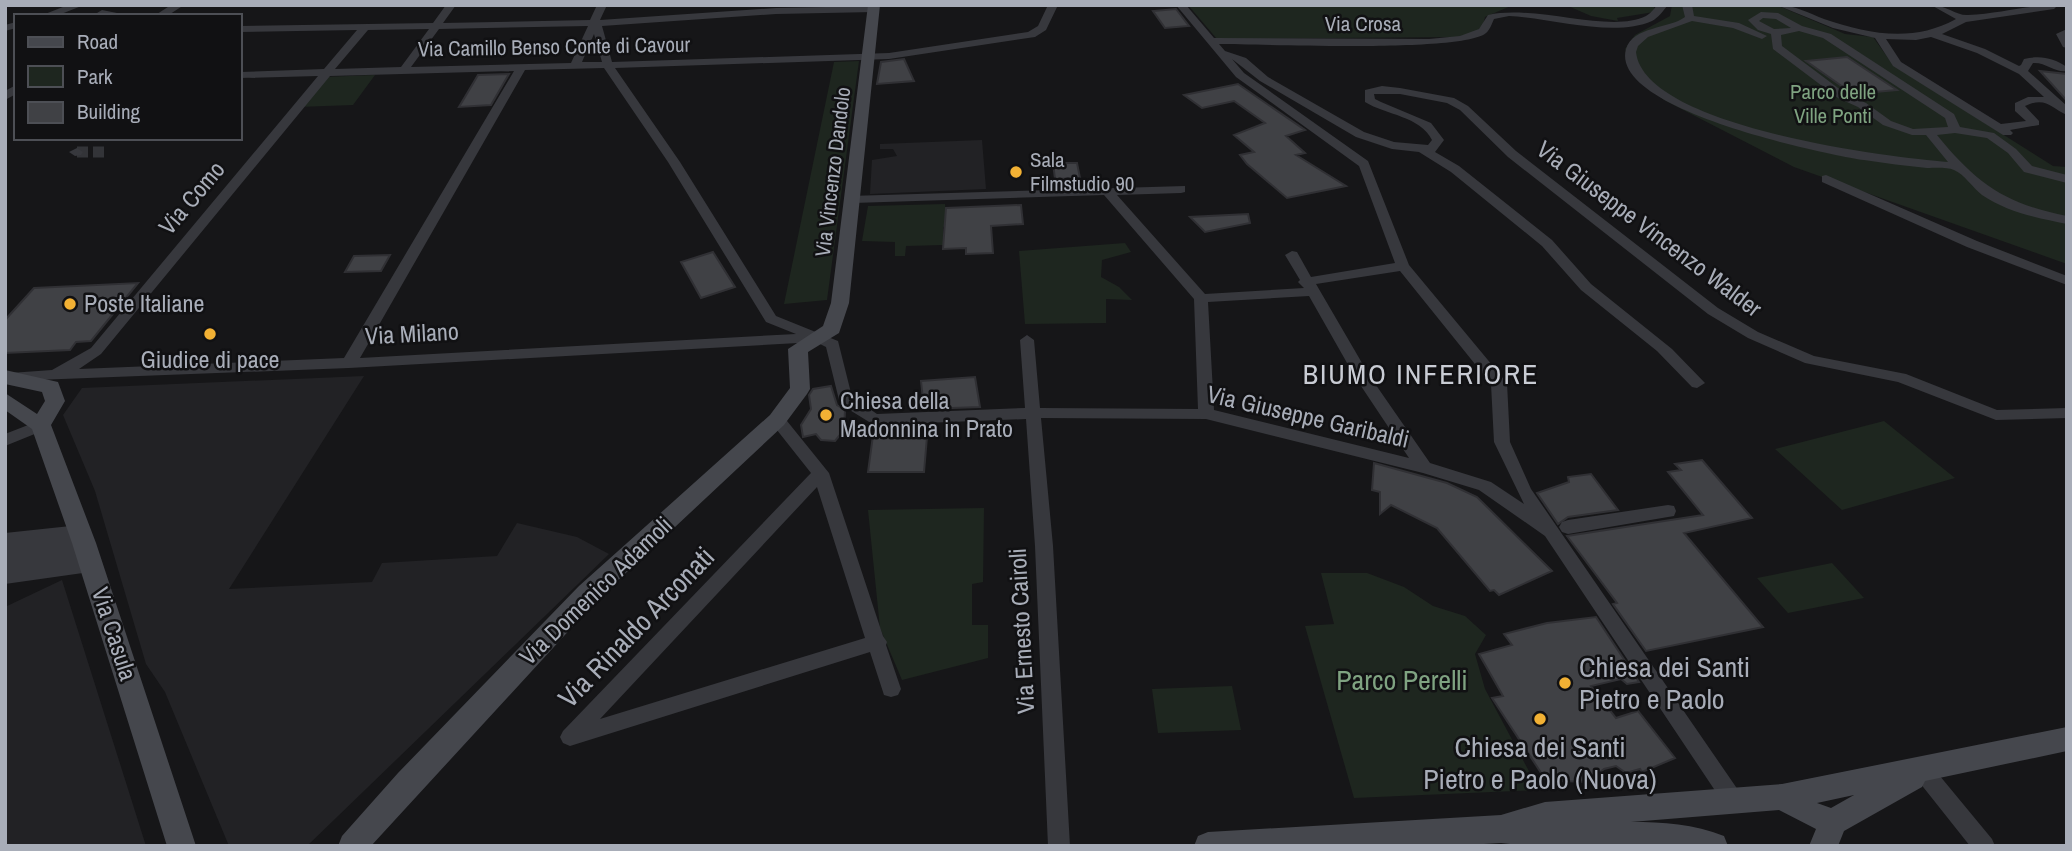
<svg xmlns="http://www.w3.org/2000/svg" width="2072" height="851" viewBox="0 0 2072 851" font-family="'Archivo Narrow',sans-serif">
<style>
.built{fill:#222225}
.green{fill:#1e261f}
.building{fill:#404145;stroke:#303034;stroke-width:2}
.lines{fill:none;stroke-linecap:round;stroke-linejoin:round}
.street-tunnel{stroke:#333438;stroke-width:11;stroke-dasharray:11 5;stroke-linecap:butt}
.street{fill:#37383d;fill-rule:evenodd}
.secondary{fill:#45474d;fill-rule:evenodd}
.poi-dot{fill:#f2b134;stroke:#111113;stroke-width:2.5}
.labels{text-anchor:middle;stroke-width:5;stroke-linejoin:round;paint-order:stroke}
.far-street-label{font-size:21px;fill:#a8adb8;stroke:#111113}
.far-park-label{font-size:21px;fill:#7fa381;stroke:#111113}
.far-poi-label{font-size:21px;fill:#a8adb8;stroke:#111113;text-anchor:start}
.street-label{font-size:24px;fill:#a8adb8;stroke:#111113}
.poi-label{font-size:24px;fill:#a8adb8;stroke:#111113;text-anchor:start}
.quarter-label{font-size:28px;letter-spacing:2px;fill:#c9ccd4;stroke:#111113}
.near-street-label{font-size:28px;fill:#a8adb8;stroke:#111113}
.near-poi-label{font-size:28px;fill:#a8adb8;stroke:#111113;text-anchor:start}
.near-park-label{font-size:28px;fill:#7fa381;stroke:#111113}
</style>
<rect width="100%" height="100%" fill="#161618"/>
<path class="built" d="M982 140 986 189 870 194 872 160 897 156 893 149H880V144Z
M364 376 229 589 372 582 382 563 497 556 517 523 577 537 609 554 307 846H229L165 692 146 664 95 491 63 415 82 388Z
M62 580 146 846H5V607Z"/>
<path class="green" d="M1188 5H1513L1485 17 1483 26 1474 33 1457 37 1217 39Z
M1566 5H1654V12L1617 18 1618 21 1591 16Z
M1672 5H1776L1845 34 1873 37 1893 65 2053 166 2067 167V264L1794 167 1664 100 1637 77 1625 49 1635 35 1670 16Z
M859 61 827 300 784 304 834 62Z
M375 75 353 105 298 107 323 77Z
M945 204 947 226 943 227V245L906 246 905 256H895V242L862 241 868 206Z
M1125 243 1131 252 1102 260 1101 277 1119 287 1132 300 1106 299V323L1025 324 1019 251Z
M1884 421 1955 478 1842 510 1775 449Z
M984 508 983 582 972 584V625H988V658L902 680 880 628 868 510Z
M1832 563 1864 598 1788 613 1757 578Z
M1321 573H1367L1404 587 1433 606 1465 616 1486 635 1475 654 1485 689 1539 790 1354 798 1305 626 1334 624Z
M1232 686 1241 730 1158 733 1152 689Z"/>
<path class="building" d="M1176 9 1189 26 1165 28 1153 11Z
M1847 57 1897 90 1853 94 1806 61Z
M904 59 914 81 877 84 881 62Z
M2040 71 2067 74V101Z
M509 74 491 105 459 107 478 75Z
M1238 84 1305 130 1286 136 1305 153 1296 155 1346 186 1287 198 1247 164 1240 155 1254 152 1234 135 1265 123 1234 101 1202 108 1184 95Z
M1053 163H1077L1080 178 1055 179Z
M1021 205 1023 224 991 226 993 253 966 254V248L943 249 946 208Z
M1248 214 1250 223 1205 232 1190 217Z
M713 252 735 287 701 298 681 262Z
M390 255 381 271 345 272 354 256Z
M138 283 91 341 76 342 70 350 5 353V320L34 288Z
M975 377 980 407 924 409 921 381Z
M831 386 837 405 845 410 844 430 835 441 821 440 816 434 803 437 801 425 811 409 809 395 813 389Z
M928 425 924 472H868L874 428Z
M1702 460 1752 518 1684 533 1763 627 1646 651 1613 604 1617 603 1567 536 1703 515 1668 472 1681 470 1675 464Z
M1374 463 1447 483 1477 497 1552 571 1499 595 1494 590 1490 591 1437 528 1391 505 1380 514V492L1372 490Z
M1591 474 1618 510 1568 517 1558 524 1537 493 1569 482 1568 477Z
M1596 617 1639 682 1627 684 1621 679 1591 686 1616 718 1638 711 1675 758 1642 772 1640 769 1626 773 1616 766 1604 769 1588 782 1562 781 1549 785 1492 698 1503 696 1479 654 1512 645 1504 634 1547 623Z"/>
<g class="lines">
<path class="street-tunnel" d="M77 152H105"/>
<path class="street" d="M68 5H84L56 16H40Z
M171 5H184L167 16H154Z
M446 5H456L443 23 590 20 597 5H607L600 20 776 8 874 6 879 9 874 12 776 14 602 26 612 62 889 53 1028 32 1038 26 1048 5H1058L1046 30 1035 37 889 59 615 68 680 162 776 316 838 341 852 397 877 414 1025 408 1020 340 1027 335 1034 340 1040 408 1198 409 1194 299 1104 195 853 203 847 199 849 196 1185 186V192L1181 193 1117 195 1205 294 1304 288 1298 282 1300 280 1285 255 1292 251 1297 252 1311 277 1395 263 1359 166 1236 77 1176 5H1186L1214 38 1429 39 1460 36 1479 29 1488 15C1535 4 1610 34 1646 16 1650 14 1654 9 1657 5H1668C1663 11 1658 18 1652 21 1614 38 1550 18 1509 16L1494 19C1492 23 1490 30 1486 33 1463 53 1261 44 1219 44L1225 51 1246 58 1268 77 1364 132 1394 142 1428 145 1432 140C1420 116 1386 115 1365 102V90L1382 86 1400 88 1454 98 1468 106 1516 151 1718 308 1758 332 1814 356 1906 374 1997 410 2067 408V418L1996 420 1898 382 1805 363 1748 338 1708 314 1508 157 1460 110 1447 103 1400 94H1374L1375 99 1381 102 1431 123 1444 140 1435 152 1459 166 1552 240 1591 284 1672 349 1705 383 1697 388 1692 387 1657 351 1581 290 1542 246 1451 172 1419 152 1392 149 1356 137 1260 81 1232 59 1244 73 1368 161 1409 265 1507 383 1510 442 1531 489 1747 803 1744 810 1736 813 1728 810 1545 536 1479 490 1423 473 1206 419 1041 418 1053 546 1070 846H1048L1035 546 1026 419 874 425 840 404 826 347 816 342 349 368 10 381 7 377 10 373 52 370 91 348 318 76 240 78V72L324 69 357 30 240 32V26L433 23ZM588 26 571 63 411 67 439 29ZM429 29 401 67 335 69 368 30ZM594 34 602 62H582ZM604 68 668 162 766 322 796 334 360 358 525 70ZM514 71 344 358 79 369 101 354 330 76ZM1400 271 1491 384 1494 442 1524 504 1491 482 1430 463 1369 375 1316 284ZM1309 296 1355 377 1409 458 1214 410 1208 302Z
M1682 5H1692L1694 16 1739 23 1767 36 1762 39 1733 28 1692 21 1648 37 1638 46 1636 52C1644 127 1887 157 1948 162L1926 135H1912L1883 125 1858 107 1838 98 1773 49 1771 34 1758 30 1748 20 1761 12 1778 13 1802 26 1831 34 1954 114 1960 127 1994 133 2016 149 2032 166 2067 175V183L2024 172 2008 153 1987 138 1955 133 1937 135C1976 183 2005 204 2067 216V224C2037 218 2007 212 1982 195 1973 188 1964 174 1954 170 1947 167 1935 168 1927 168 1906 166 1885 163 1864 160 1824 154 1609 110 1626 49 1633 26 1669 29 1685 17ZM1763 18 1776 19 1791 28 1774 29 1759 21ZM1799 31 1823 38 1945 118 1948 127 1913 129 1891 121 1866 103 1846 94 1782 46 1781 35Z
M1777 5C1795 5 1808 13 1824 19 1868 34 1913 43 1956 19L1931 5C1946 5 1957 16 1968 15 1999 14 2028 5 2058 5L2054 9 1966 22 1942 34 1985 49 2019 66 2021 65 2024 59C2041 55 2053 58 2067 67V71C2055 73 2046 62 2033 63L2028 71 2067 106V115C2051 108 2046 96 2025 106L2039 121V125L2010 130 2013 133 2011 135H2003L1893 66 1875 38 1833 28ZM1931 37 1977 53 2019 74 2044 97H2028L2015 103V111L2026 121 2001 124 1901 62 1886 39 1916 40Z
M102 10 122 14 124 16 99 15 97 13Z
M16 22V28L5 31V25Z
M2067 29V48L2063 47 2056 34Z
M16 85V94L5 100V91Z
M77 148 83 152 81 155 75 156 69 152Z
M1826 175 1977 241 2067 276V285L1967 247 1822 182V176Z
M777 415 783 416 829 473 883 636 887 642 886 645 901 689 898 695 891 697 884 695 870 652 570 746 563 743 560 737 563 731 811 473 769 420ZM817 487 865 638 600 719Z
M41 420 49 425 47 429 5 446V434Z
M1668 505 1674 506 1676 511 1674 516 1668 517 1568 534 1562 532 1559 527 1562 522 1568 520Z
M80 525 86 527 89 532 86 537 93 543 89 548 96 554 92 559 97 561 100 566 97 571 5 584V533Z
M1923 761 1930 764 1992 839 1995 846H1970L1916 778 1913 771 1916 764Z"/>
<path class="secondary" d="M868 5H880L849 303 839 333 808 352 810 389 807 394 784 425 597 600 371 846H338L342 836 398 773 579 586 770 415 790 388 788 349 823 326 831 303Z
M5 370 58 382 65 401 51 425 96 543 196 846H167L72 543 32 429 5 410V393L37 414 45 401 42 392 5 384Z
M2067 727V751L1925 781 1922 787 1844 831 1838 846H1809L1816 829 1779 810 1631 822C1663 822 1694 824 1724 836L1728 846H1528L1501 843 1450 846H1194L1198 836 1208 832 1501 815 1545 802 1782 784ZM1854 795 1831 808 1817 803Z"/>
</g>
<g class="poi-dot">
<circle cx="1016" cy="172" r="7"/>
<circle cx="70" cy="304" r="7"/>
<circle cx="210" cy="334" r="7"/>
<circle cx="826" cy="415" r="7"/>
<circle cx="1565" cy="683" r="7"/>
<circle cx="1540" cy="719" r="7"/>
</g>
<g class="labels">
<g class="far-street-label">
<text x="1363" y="31">Via Crosa</text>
<text transform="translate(554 47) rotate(-1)" y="7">Via Camillo Benso Conte di Cavour</text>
<text transform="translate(833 172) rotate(-83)" y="7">Via Vincenzo Dandolo</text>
</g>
<g class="far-park-label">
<text x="1833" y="99">Parco delle<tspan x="1833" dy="24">Ville Ponti</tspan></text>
</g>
<g class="far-poi-label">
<text x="1030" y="167">Sala<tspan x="1030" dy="24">Filmstudio 90</tspan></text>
</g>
<g class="street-label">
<text transform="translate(192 198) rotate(-50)" y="8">Via Como</text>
<text transform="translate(1649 229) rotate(37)" y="8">Via Giuseppe Vincenzo Walder</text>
<text transform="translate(412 334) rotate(-3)" y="8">Via Milano</text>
<text transform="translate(1308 417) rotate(13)" y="8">Via Giuseppe Garibaldi</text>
<text transform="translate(596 591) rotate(-44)" y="8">Via Domenico Adamoli</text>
<text transform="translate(1022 631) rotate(-93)" y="8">Via Ernesto Cairoli</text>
<text transform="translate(114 634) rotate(72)" y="8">Via Casula</text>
</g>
<g class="poi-label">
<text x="84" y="312">Poste Italiane</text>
<text x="210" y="368" text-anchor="middle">Giudice di pace</text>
<text x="840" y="409">Chiesa della<tspan x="840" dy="28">Madonnina in Prato</tspan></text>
</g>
<g class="quarter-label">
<text x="1421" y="384">BIUMO INFERIORE</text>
</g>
<g class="near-street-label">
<text transform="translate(636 627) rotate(-46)" y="10">Via Rinaldo Arconati</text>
</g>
<g class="near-poi-label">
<text x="1579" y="677">Chiesa dei Santi<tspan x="1579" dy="32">Pietro e Paolo</tspan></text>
<text x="1540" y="757" text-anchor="middle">Chiesa dei Santi<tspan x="1540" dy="32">Pietro e Paolo (Nuova)</tspan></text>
</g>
<g class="near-park-label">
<text x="1402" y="690">Parco Perelli</text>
</g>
</g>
<rect width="2072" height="851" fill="none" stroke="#a8adb8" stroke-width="14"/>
<rect x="14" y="14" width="228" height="126" fill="#111113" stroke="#4d4f55" stroke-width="2"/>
<rect x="28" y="37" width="35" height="10" fill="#45474d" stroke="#4d4f55" stroke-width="2"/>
<text x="77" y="49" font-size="21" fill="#a8adb8">Road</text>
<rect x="28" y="66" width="35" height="21" fill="#1e261f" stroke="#4d4f55" stroke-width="2"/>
<text x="77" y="84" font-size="21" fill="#a8adb8">Park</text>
<rect x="28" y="102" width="35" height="21" fill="#404145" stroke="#4d4f55" stroke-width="2"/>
<text x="77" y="119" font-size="21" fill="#a8adb8">Building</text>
</svg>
